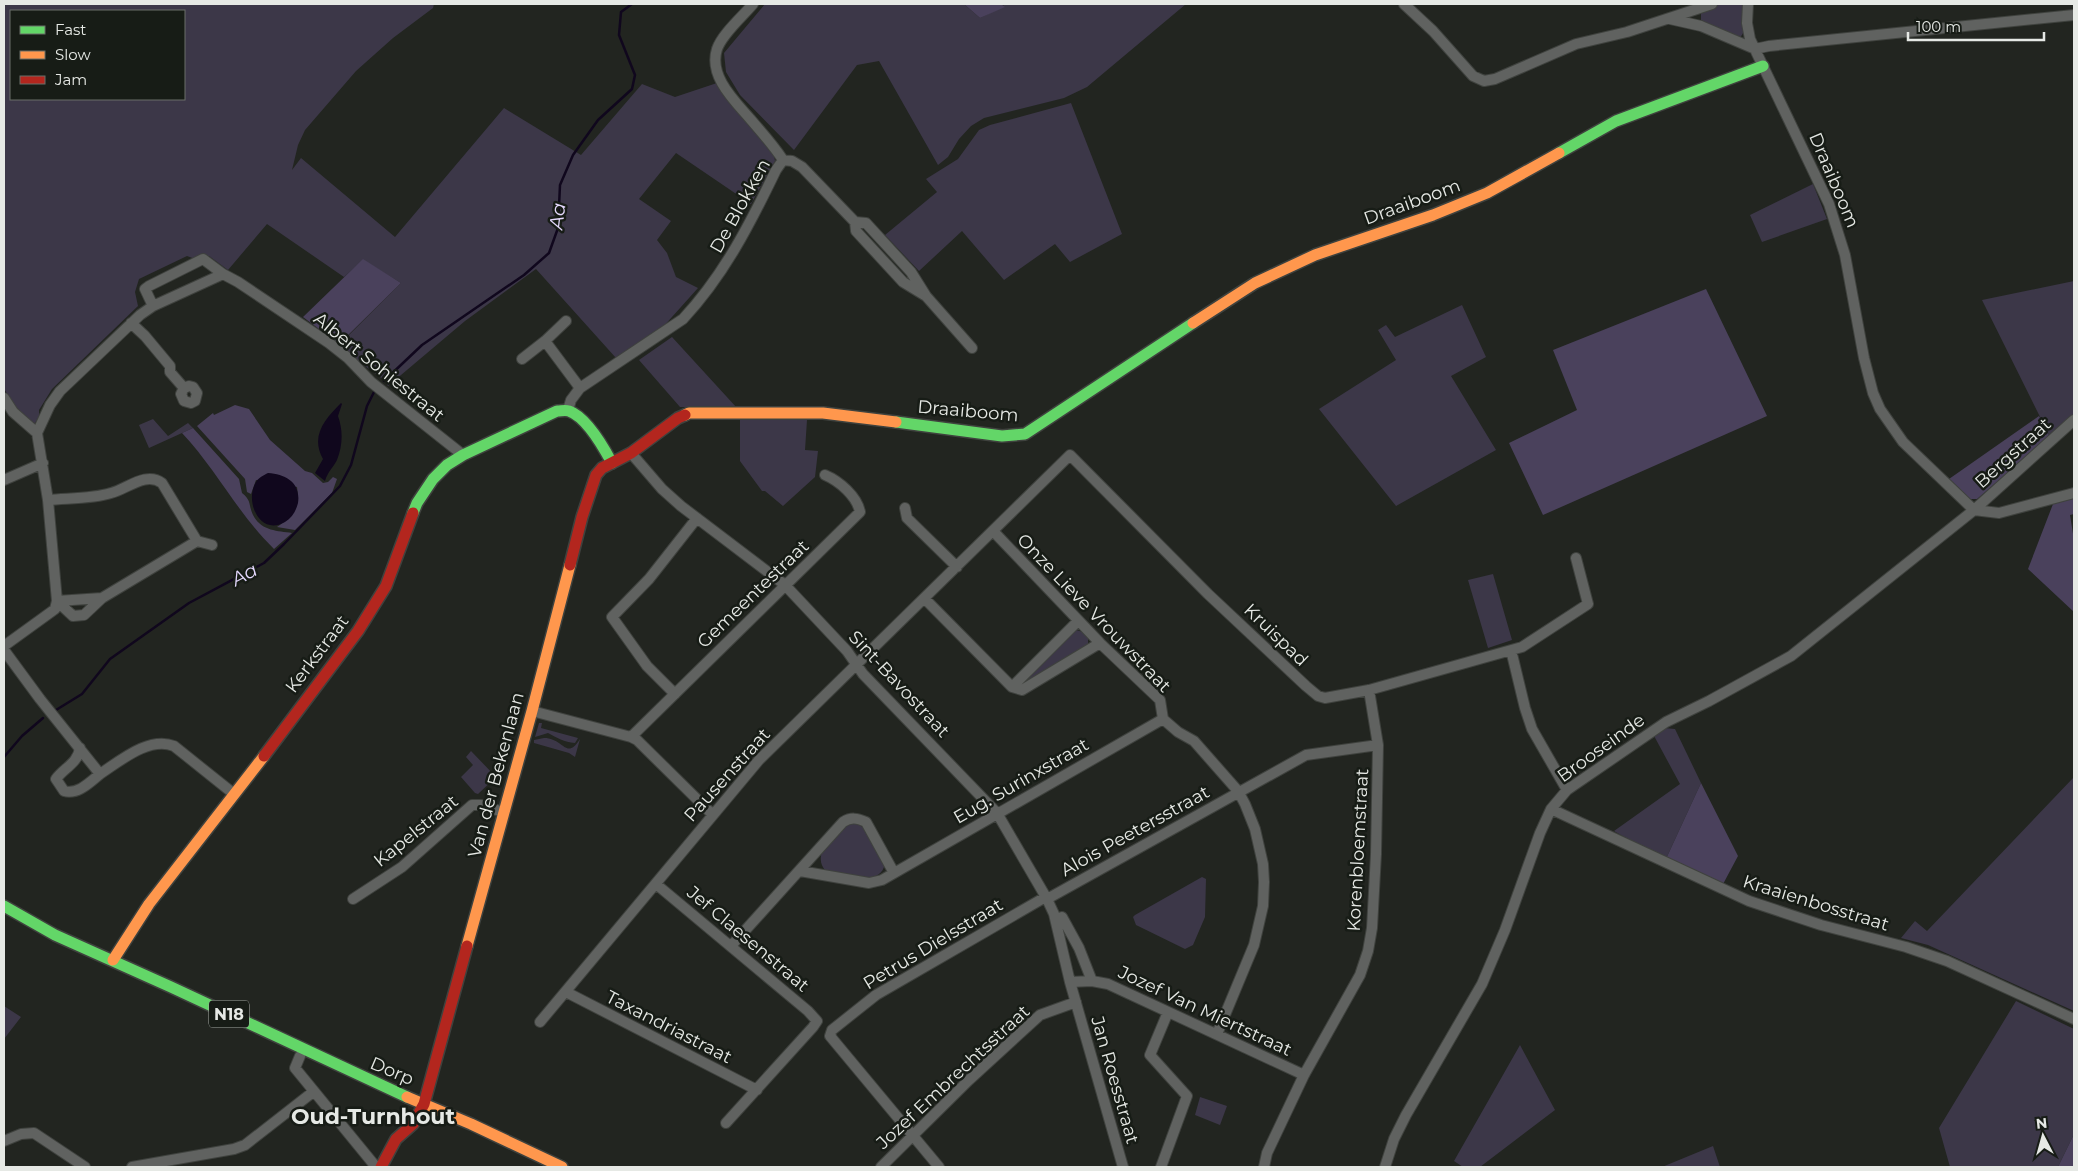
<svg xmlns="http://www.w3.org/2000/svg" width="2078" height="1171" viewBox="0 0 2078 1171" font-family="Montserrat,sans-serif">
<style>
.green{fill:#3c3748;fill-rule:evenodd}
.forest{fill:#4a415c}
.water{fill:#10071d}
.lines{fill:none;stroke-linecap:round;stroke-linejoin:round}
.stream{stroke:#10071d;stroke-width:2.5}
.street-casing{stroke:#3f423e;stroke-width:12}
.fast-casing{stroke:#3f423e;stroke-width:14}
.slow-casing{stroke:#3f423e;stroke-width:14}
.jam-casing{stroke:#3f423e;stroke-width:14}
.street{stroke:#606260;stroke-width:10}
.fast{stroke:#63d668;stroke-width:11}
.slow{stroke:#ff974d;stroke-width:11}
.jam{stroke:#b3261e;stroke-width:11}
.labels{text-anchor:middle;stroke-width:5;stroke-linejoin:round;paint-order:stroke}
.shield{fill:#171c16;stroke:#a8aca7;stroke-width:1}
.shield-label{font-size:16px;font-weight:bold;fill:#e6e9e5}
.street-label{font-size:18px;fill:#e6e9e5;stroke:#171c16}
.water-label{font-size:19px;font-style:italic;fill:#e4d8fd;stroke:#171c16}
.district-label{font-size:22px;font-weight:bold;fill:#e6e9e5;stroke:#171c16}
</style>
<rect width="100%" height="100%" fill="#222520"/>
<path class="green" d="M4 4H434L433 8 393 38 356 71 305 130 298 145 292 170 301 158 395 237 504 108 581 155 642 84 675 97 717 83 740 115 774 155 775 161 751 204 676 153 639 199 671 221 657 240 667 253 676 277 698 288 663 327 616 358 536 269 465 321 388 386 384 380 338 346 401 283 363 260 344 277 267 224 228 270 209 256 195 259 187 256 139 279 135 292 138 306 52 389 39 410V417L35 423C20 421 12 401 4 389ZM11 11H184V99H11Z
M765 4H964L980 18 1004 6 1001 4H1186L1087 87 1064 98 984 118 971 126 959 139 948 157 938 165 879 61 857 65 794 150 791 147 740 95 726 72 724 53Z
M1720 4H1745C1745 14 1748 32 1739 38L1701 20V11Z
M1071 103 1122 234 1070 262 1055 244 1004 280 962 231 919 271 885 235 937 192 926 179 958 159 979 130 990 125Z
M1813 184 1827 219 1762 242 1750 215Z
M2074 281V415L2050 437 1982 300Z
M1462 305 1486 357 1451 376 1496 450 1396 506 1319 409 1396 360 1378 330 1386 325 1395 337Z
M672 337 737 408 680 407 639 360Z
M153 419 168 436 188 423 193 428 149 448 139 425Z
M740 419 807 420 805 450 818 451 815 477 783 506 765 491H762L740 461Z
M1493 574 1512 640 1488 648 1468 580Z
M1076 630 1083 632 1088 637V646L1023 684H1022Z
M539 723H542L541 728 578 738 575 743C564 742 557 738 548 733L535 737Z
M1664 728 1675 729 1701 783 1665 861 1614 831 1680 784 1653 734Z
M544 738C564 738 566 761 580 739L575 757 569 753 534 743V740Z
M471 751 496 777 478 794 475 793 461 777 473 765 466 757Z
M2074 777V1011L1928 945 1901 938 1915 921 1927 931Z
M852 823C871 825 877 848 885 863 881 889 844 874 826 871 822 867 820 862 821 856 822 846 843 826 852 823Z
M1202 877 1206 879 1205 917 1193 945 1185 949 1136 925 1133 917 1135 915Z
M2016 1001 2074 1029V1134L2058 1167H1950L1939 1128Z
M4 1006 21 1017 4 1039Z
M1520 1045 1555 1110 1480 1167H1463L1454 1161Z
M1200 1097 1227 1106 1220 1125 1195 1115Z
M1713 1146 1720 1167H1662Z"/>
<path class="forest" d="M964 4H1001L1005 7 980 18Z
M363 259 401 283 339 344 303 317Z
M1706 289 1767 416 1543 515 1509 443 1577 410 1553 350Z
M235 405 249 409 270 440 305 471 312 473 323 483 328 482 333 477 337 479 332 493 295 530 277 527C293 516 300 507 297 487L256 480 251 494 247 492 245 479 197 426 213 413 214 415Z
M2039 416 2050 437 1977 499H1969L1949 479Z
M193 428 239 479 242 493C252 501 248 504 253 515 261 531 277 531 292 533L274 549C238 514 216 469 182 433Z
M2074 498V514L2070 515 2074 540V612L2028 569 2053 504Z
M1701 783 1738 856 1722 886 1665 861Z
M2074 1134V1167H2058Z"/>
<path class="water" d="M341 403 342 404 338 416C343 430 343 445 337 460 333 468 328 471 325 481L315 473 323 459C310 436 325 419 341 403Z
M268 473C286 474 301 483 298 503 296 511 292 518 285 522 260 537 244 501 256 482 258 478 264 475 268 473Z"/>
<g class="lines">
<path class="stream" d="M384 381 422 345 524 275 549 253 558 228 560 185 573 155 598 120 632 89 635 75 619 35 621 12 632 4
M56 710 82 694 110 659 189 603 264 563 284 544 340 486 351 465 367 406 375 390
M4 757 22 736 43 718"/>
<defs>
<path id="street" d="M753 4C743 16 722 34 717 49 708 77 736 102 752 121 763 134 774 146 783 160
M1404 4 1433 31 1473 76 1484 81 1495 79 1576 44 1627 32 1712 4
M1748 4 1747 23 1750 39 1829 204 1845 255 1864 358 1873 393 1880 409 1903 442 1974 510
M1670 19 1701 26 1755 49 1769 46 2074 15
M783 160 792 161 802 167 855 222 856 231 903 282 926 296
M855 222 866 223 911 272 926 296 972 348
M153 306 145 289 149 286 203 259 223 274 238 282 329 343 348 358 371 382 463 455
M131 323 145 336 170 366V372L184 388 181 394 184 401 191 403 195 401 197 393 193 387 189 386 184 388
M545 341 580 388
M522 359 545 341 566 321
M4 398 13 412 37 433
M568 410 571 400 580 388 683 319C724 275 750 224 776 170L783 160
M37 433 50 405 60 391 140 315 153 306 223 274
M631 453 662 489 681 506 785 585 847 651 863 674 997 813 1047 899 1054 914 1070 982 1123 1167
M4 480 43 463
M48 500C68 498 92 499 111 493 127 489 146 471 162 483L197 541 102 598 84 615 73 616 57 601
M905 508 907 518 957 567
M1974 510 1999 513 2074 493
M994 532 1100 643 1160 700 1163 719 1178 732 1194 741 1238 791 1245 804 1255 829 1263 864 1264 882 1263 906 1254 945 1217 1034
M197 541 212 545
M925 599 1012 687 1022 690 1100 643
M57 601 102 598
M4 646 51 612 55 609 57 601 48 500 37 433
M4 650 40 699 100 774C120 761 149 736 174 746L234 794
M1511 650 1525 708 1532 729 1567 790
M1012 687 1078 621
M675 694 647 666 612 617 649 579 697 518
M532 711 631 737 637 740 712 814
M631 737 860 512C857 496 839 481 825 475
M80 748C78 763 64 768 56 779L64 791C78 795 90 782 100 774
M1551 809 1749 901 1821 925 1906 947 1947 961 2074 1019
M800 871 869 883 882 880 1163 719
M656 884 808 1011 817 1021 813 1027 726 1123
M353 899 402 867 472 805H481L503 812
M1062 917 1079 948 1092 981
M731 946 843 822C851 817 857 818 866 822L894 873
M1070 982 1092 981 1108 984 1304 1075
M566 992 757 1090
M540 1022 759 760 1070 455 1208 594 1306 686 1318 696 1325 698 1369 690 1522 647 1588 604 1576 558
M300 1056 295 1068 376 1167
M4 1141 21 1134 34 1133 85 1167
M132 1167 234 1149 245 1145 313 1092
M881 1167 969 1080 1040 1015 1076 1002
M939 1167 835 1042 830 1036 832 1030 876 995 1042 899H1047L1306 755 1378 745
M1161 1167 1187 1096 1150 1055 1168 1012
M1264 1167 1267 1153 1304 1075 1360 975 1368 951 1372 928 1376 854 1378 745 1369 690
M1385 1167 1394 1139 1406 1115 1482 984 1505 930 1540 833 1551 809 1567 790 1666 722 1709 701 1791 656 1974 510 2074 420"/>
<path id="fast" d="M1559 153 1616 121 1763 66
M896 422 1002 436 1025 434 1193 323
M413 513 417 503 433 479 447 465 463 455 557 411C561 411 565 410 569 411 586 417 604 448 612 463
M4 906 55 935 171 987 407 1097"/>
<path id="slow" d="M1193 323 1255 283 1315 255 1433 215 1487 193 1559 153
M685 415 689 413H823L896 422
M467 946 532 711 570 565
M113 960 149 904 264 756
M407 1097 471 1124 562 1167"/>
<path id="jam" d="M570 565 582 517 596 475 602 468 631 453 678 418 685 415
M264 756 358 631 386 586 413 513
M381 1167 396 1139 413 1124 424 1104 467 946"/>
</defs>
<use href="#street" class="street-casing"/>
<use href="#fast" class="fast-casing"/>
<use href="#slow" class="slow-casing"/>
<use href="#jam" class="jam-casing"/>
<use href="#street" class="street"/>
<use href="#fast" class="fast"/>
<use href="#slow" class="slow"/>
<use href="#jam" class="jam"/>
</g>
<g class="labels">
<rect class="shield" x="209" y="1000.5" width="40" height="27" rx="4"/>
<g class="shield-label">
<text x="229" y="1020">N18</text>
</g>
<g class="street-label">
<text transform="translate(1834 180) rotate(67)" y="6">Draaiboom</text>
<text transform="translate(1412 202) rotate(-20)" y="6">Draaiboom</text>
<text transform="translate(740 206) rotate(-61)" y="6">De Blokken</text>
<text transform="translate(379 367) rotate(39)" y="6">Albert Sohiestraat</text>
<text transform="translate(968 411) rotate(5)" y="6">Draaiboom</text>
<text transform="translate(2013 453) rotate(-42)" y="6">Bergstraat</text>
<text transform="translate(753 594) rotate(-44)" y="6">Gemeentestraat</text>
<text transform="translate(1094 613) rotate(46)" y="6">Onze Lieve Vrouwstraat</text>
<text transform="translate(1276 635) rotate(44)" y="6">Kruispad</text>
<text transform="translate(317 654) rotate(-53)" y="6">Kerkstraat</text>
<text transform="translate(899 684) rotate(47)" y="6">Sint-Bavostraat</text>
<text transform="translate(1601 748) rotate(-36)" y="6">Brooseinde</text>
<text transform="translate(496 775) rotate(-75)" y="6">Van der Bekenlaan</text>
<text transform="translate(727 775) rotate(-48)" y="6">Pausenstraat</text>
<text transform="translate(1021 781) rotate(-30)" y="6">Eug. Surinxstraat</text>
<text transform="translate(416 831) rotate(-39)" y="6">Kapelstraat</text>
<text transform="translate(1135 831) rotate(-29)" y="6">Alois Peetersstraat</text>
<text transform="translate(1358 850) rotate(-87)" y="6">Korenbloemstraat</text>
<text transform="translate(1816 903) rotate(17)" y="6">Kraaienbosstraat</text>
<text transform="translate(748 939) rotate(40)" y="6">Jef Claesenstraat</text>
<text transform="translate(933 944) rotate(-31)" y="6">Petrus Dielsstraat</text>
<text transform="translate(1205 1011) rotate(25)" y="6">Jozef Van Miertstraat</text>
<text transform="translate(669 1027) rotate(27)" y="6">Taxandriastraat</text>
<text transform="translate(392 1071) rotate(23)" y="6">Dorp</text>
<text transform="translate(953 1077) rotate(-43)" y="6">Jozef Embrechtsstraat</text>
<text transform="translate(1115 1080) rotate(74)" y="6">Jan Roesstraat</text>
</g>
<g class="water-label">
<text transform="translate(557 216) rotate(-83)" y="7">Aa</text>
<text transform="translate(244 574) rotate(-28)" y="7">Aa</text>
</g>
<g class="district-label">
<text x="373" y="1124">Oud-Turnhout</text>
</g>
</g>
<rect width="2078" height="1171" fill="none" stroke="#e6e9e5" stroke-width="10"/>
<rect x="10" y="10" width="175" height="90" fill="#171c16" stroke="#6a6e69"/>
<rect x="20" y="26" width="25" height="8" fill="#63d668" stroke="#6a6e69"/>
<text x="55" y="35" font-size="15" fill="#e6e9e5">Fast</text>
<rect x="20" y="51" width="25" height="8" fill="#ff974d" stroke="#6a6e69"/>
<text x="55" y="60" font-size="15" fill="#e6e9e5">Slow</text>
<rect x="20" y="76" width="25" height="8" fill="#b3261e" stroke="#6a6e69"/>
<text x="55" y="85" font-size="15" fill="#e6e9e5">Jam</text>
<g transform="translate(2043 1136) rotate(354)" stroke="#171c16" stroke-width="4" paint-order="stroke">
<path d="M0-4L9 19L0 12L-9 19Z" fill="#e6e9e5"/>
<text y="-8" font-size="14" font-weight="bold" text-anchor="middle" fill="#e6e9e5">N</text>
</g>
<path d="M1908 32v8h136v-8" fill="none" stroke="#e6e9e5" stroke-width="2.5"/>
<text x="1916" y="32" font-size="15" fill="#e6e9e5" stroke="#171c16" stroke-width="4" paint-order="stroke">100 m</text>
</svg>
